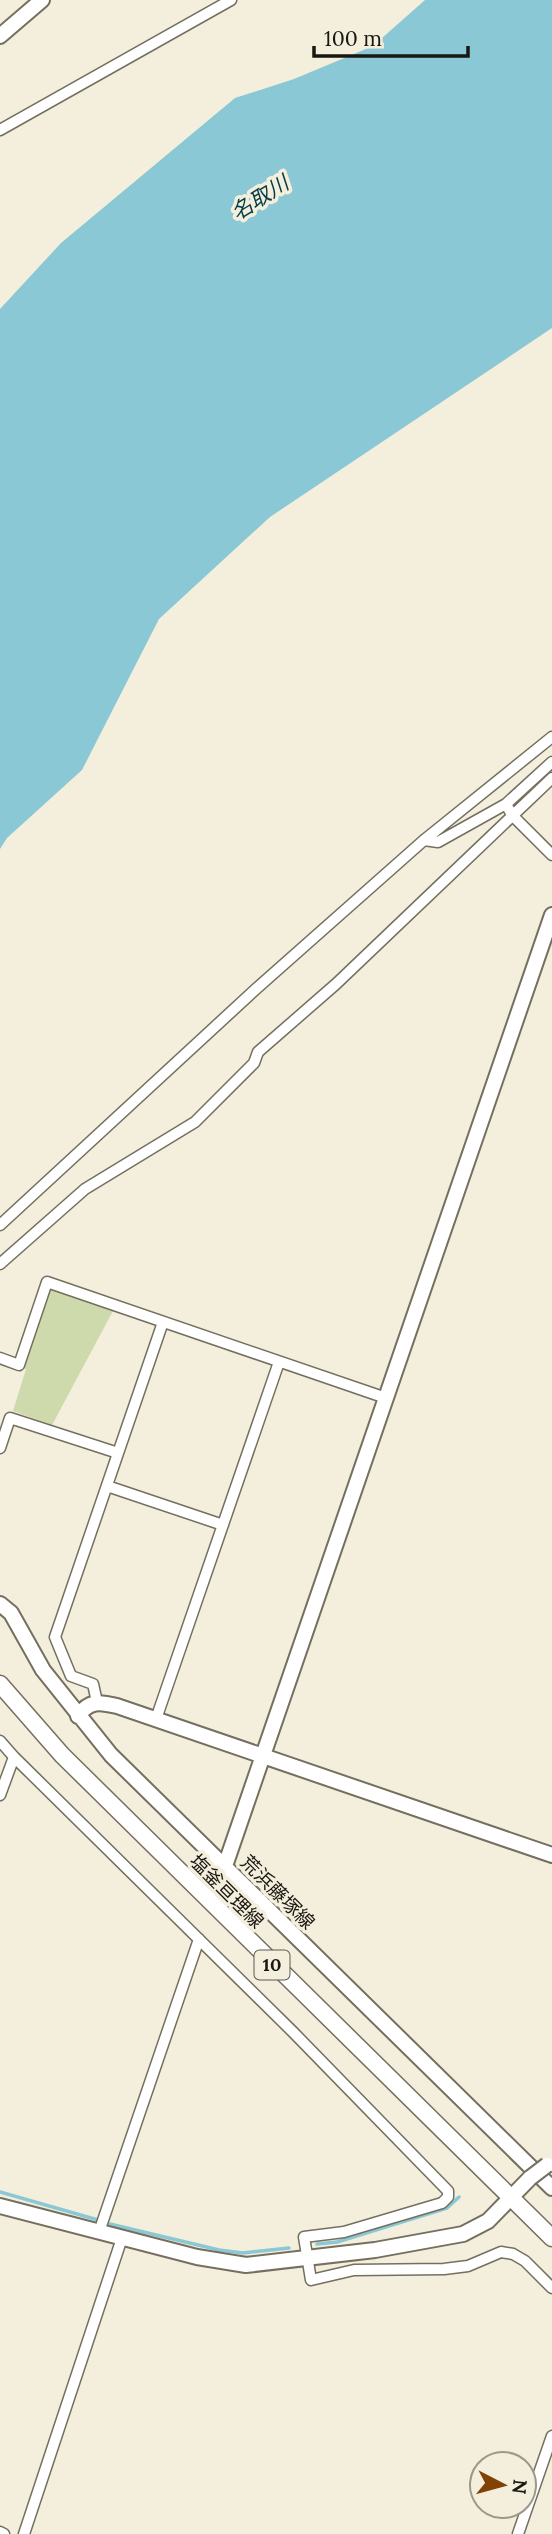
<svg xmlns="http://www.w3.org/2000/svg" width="552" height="2534" viewBox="0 0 552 2534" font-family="Lora,'Noto Sans JP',serif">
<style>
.green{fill:#cfdaac}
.water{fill:#8bc8d5}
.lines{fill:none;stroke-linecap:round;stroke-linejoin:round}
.stream{stroke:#8bc8d5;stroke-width:3.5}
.street-casing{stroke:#746f5f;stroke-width:13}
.secondary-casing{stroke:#746f5f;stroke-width:18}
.primary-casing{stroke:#746f5f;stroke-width:19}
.street{stroke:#fff;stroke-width:10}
.secondary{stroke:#fff;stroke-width:14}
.primary{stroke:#fff;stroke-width:16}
.secondary-bridge-casing{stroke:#746f5f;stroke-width:18;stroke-linecap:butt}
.secondary-bridge{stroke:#fff;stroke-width:14}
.labels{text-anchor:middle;stroke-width:7;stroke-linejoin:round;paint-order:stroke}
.shield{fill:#f4eedc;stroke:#5b584e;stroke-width:2}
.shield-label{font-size:18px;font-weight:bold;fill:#191711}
.street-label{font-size:19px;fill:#191711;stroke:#f4eedc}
.water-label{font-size:21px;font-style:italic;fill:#043e48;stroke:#f4eedc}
</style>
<rect width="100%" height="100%" fill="#f4eedc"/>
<path class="green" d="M51 1287 114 1309 52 1425 13 1411 26 1369 23 1368Z"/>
<path class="water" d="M425 0H552V328L270 517 159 619 82 770 7 838 0 849V309L61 243 235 98 294 79 373 46Z"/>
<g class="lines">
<path class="stream" d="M0 2192 98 2220
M110 2224 219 2250 243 2253 289 2248
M317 2244 337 2242 447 2208 459 2197"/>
<defs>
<path id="street" d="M0 130 231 0
M506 804 552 762
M424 840 438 842 506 804 512 815 552 855
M0 1225 257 988 423 841 552 737
M0 1264 85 1189 195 1122 254 1063 258 1052 336 984 552 778
M0 1358 19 1365 47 1282 386 1398
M0 1448 10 1418 118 1453
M107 1486 223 1525
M97 1702 93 1684 71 1676 55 1637 163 1322
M156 1719 279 1362
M0 1741 14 1757 0 1795
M14 1757 293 2032 448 2191V2197L442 2203 344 2232 304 2237 311 2280 354 2270 444 2269 468 2266 501 2252 513 2254 525 2261 552 2288
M99 2232 199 1939
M0 2532 4 2534
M24 2534 122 2238
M518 2534 552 2436"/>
<path id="secondary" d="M0 36 42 0
M0 1604 11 1613 43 1670 111 1755 552 2188
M78 1716C89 1700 100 1702 117 1706L552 1855
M225 1866 552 915
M0 2206 197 2257 246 2265 375 2250 463 2234 488 2221 530 2178"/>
<path id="primary" d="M0 1684 62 1755 552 2238"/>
</defs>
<use href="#street" class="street-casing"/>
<use href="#secondary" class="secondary-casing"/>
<use href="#primary" class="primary-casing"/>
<use href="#street" class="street"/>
<use href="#secondary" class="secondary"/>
<use href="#primary" class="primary"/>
<defs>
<path id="secondary-bridge" d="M530 2178 547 2165"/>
</defs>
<use href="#secondary-bridge" class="secondary-bridge-casing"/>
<use href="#secondary-bridge" class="secondary-bridge"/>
</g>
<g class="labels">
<rect class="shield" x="254.5" y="1950.5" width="35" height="29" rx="5"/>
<g class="shield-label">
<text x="272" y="1971">10</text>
</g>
<g class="street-label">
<text transform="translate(227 1891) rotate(45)" y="7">塩釜亘理線</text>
<text transform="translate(278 1892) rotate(45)" y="7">荒浜藤塚線</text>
</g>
<g class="water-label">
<text transform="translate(260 198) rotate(-32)" y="7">名取川</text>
</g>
</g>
<g transform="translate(503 2485) rotate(96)"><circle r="33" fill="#f4eedc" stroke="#9c988b" stroke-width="2"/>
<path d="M0-5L12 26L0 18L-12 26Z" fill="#814204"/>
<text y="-10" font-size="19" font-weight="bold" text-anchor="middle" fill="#191711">N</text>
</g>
<path d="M314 46v10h154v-10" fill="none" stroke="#191711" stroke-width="3.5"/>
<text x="324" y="46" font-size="21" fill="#191711" stroke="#f4eedc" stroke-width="5" paint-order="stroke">100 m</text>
</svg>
